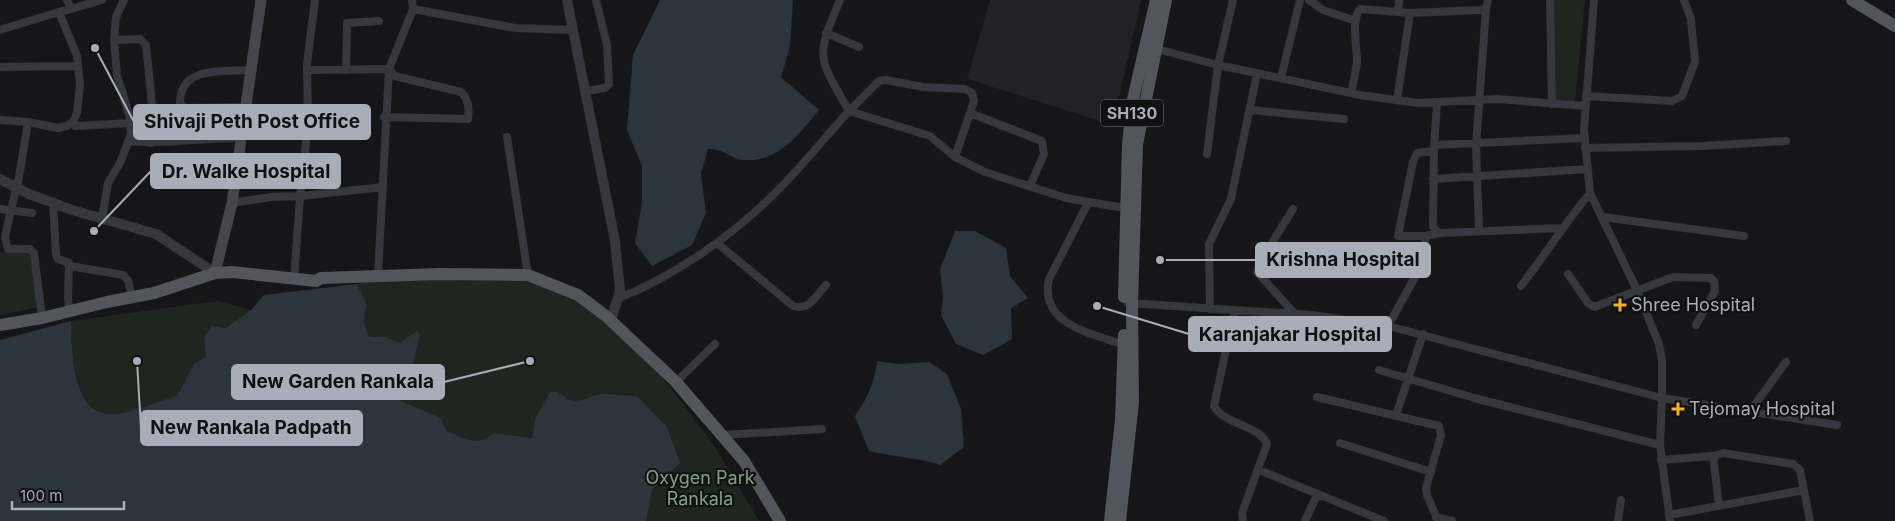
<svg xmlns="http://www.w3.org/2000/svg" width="1895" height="521" viewBox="0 0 1895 521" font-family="Inter,sans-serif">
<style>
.built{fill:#222225}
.green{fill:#1e261f}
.water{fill:#2c353c}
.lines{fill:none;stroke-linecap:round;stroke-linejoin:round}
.minor{stroke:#37383d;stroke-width:8}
.tertiary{stroke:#37383d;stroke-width:10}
.secondary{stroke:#45474d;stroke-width:11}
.primary{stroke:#53555c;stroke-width:12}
.poi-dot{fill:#f2b134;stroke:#111113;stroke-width:2}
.labels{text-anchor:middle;stroke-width:4.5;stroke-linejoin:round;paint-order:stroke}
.shield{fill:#111113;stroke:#7b7e86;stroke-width:1}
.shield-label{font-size:16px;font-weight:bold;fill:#a8adb8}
.poi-label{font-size:18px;fill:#a8adb8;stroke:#111113;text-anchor:start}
.park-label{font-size:18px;fill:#7fa381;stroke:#111113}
.leader{fill:none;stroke:#a8adb8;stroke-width:2}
.callout-dot{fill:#a8adb8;stroke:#111113;stroke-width:2}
.callout{fill:#a8adb8;stroke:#a8adb8;stroke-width:2}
.callout-label{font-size:19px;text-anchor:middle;font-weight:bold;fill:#111}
</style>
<rect width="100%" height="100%" fill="#161618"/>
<path class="built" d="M990 0H1141L1113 125 967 79Z"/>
<path class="green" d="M1552 0H1585L1575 102 1554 101Z
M29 249 39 307 0 315V252Z
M528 275 578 295 614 327 666 382 713 444 759 521H646L652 490 680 463 637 396C626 395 612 392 601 394 579 400 580 410 558 392L535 418 532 438 495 433C476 447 467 439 447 431L441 418 387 395 391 384 411 371 419 334 400 343 370 337 365 331 363 317 367 305 357 284V277Z
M218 301 251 310 226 328 212 326 204 337 206 357 183 383 177 396C158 402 129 414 111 414 72 414 72 346 71 321Z"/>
<path class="water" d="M660 0H793L790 46 781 77 819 110C799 134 779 162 745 160 732 160 726 149 708 149L701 173 706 213 692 245 652 266 635 243 642 202V166L627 130 633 55Z
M955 231H975L1006 248 1010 276 1028 298 1011 308 1012 339 983 355 956 344 941 315 943 298 940 269Z
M357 284 367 305C363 317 362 326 370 337H385L400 343 417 331 420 334 411 371 391 384 387 395 441 418 447 431C467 439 476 447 494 433L532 438 535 418 550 392H558C581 410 578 398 601 394 610 393 627 396 637 396L667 427 680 463 652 490 646 521H0V340L71 321C72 347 71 414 111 414 129 414 158 401 177 396L194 364 206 357 204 337 212 326 226 328 251 310 264 295Z
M877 361 899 364 929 362 947 374 961 409 964 447 940 465C916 457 893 457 869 451L855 416C867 399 875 382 877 361Z"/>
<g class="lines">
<path class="minor" d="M1309 0 1323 10 1356 21
M1550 0 1552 104
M1594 0 1584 130 1590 193 1637 290 1659 344 1662 360V398L1837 425
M71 9 102 0
M413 9 515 28 573 30
M1398 12 1399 0
M0 30 59 12
M826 33 859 47
M114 40 140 39 146 45 153 115 151 143
M1153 48 1218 65 1360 95 1418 103 1497 99 1585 106
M0 67 78 66
M307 70 389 69 395 76 461 92C469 100 469 108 468 119L384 117
M346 70 347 23 379 21
M1281 78 1300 0
M586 91 605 88 609 84 607 45 596 0
M1351 93C1353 83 1356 72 1357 61 1357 47 1351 19 1360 9L1410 13 1480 10 1486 9 1488 0
M1586 96 1672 101 1682 96 1695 62 1691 19 1684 0
M1397 100 1410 13
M247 107 186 108 180 103C180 66 222 72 249 70
M1250 110 1344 119
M970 113 1042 141 1044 154 1030 186
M0 120 28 122
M75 126 131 123
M507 137 528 275
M129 141C168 145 204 137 242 138
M1434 145 1585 138
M1585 148 1703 146 1786 141
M1434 149 1437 102
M1207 154 1218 65 1233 0
M955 157 974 101 972 93 965 89 923 87 886 80 879 81 849 111 930 136 955 157 985 172 1066 198 1130 209
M1433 179 1588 169
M53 203 56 255 58 259 69 263 68 298 69 311
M232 203 271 197 300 196 308 125 307 64 315 0
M1088 203 1049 279C1039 325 1092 333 1124 345
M0 209 32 213
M1293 209 1260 262 1257 272 1295 314
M1603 217 1744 236
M102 219 108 183 121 161 131 134 130 118 117 75 114 40 116 17 124 0
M1479 230 1476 145 1486 9
M1441 233 1426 236H1398L1413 162 1417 153 1434 151 1433 226 1436 231 1441 233 1562 228
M717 243 793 306C809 311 816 296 826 285
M70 266 123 275 128 280 132 298
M1568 274 1588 303 1594 307 1673 277 1711 278 1714 281 1715 291 1696 325
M378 275 389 69 413 9 412 0
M294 280 300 196 383 187
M1521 286C1545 255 1565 223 1590 193
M617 299C677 275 735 234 780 188 804 164 826 136 849 111 818 57 815 59 840 0
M1128 303 1312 315 1388 326 1662 398 1660 445 1670 521
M1210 309 1209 244 1231 199 1257 73
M1234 311 1214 406C1223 424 1261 426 1267 444L1242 513 1243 521
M42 318 34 253 30 249H8L5 238 7 227 19 177 28 122 58 128 67 126 73 122 77 113 80 85 77 56 59 12 71 9 67 0
M1388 326 1420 268 1426 236
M1379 370 1478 399 1660 445
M676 382 715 344
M1317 397 1439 426 1441 435 1426 488 1427 495 1438 521
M1750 411 1786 362
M1396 415 1423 334
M723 435 822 429
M1340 443 1431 472
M1661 460 1713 456
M1259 470 1384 521
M1719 506 1713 456 1723 453 1793 464 1800 470 1810 521
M1669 515 1804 490
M1436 517 1452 521
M1305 521 1317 495
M1618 521 1621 500"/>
<path class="tertiary" d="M567 0 615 241 620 291 611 320
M0 179 29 194 72 210 156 234 215 273"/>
<path class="secondary" d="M215 273 232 203 261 0"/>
<path class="primary" d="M1852 0 1895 26
M1124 297 1128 144 1133 99 1156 0
M0 325 42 318 107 302 154 293 215 273 232 272 316 281 321 278 439 274 528 275 578 295 606 316 676 382 744 461 780 521
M1110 521 1121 420 1124 335
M1120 521 1133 402 1132 303 1137 144 1166 0"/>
</g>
<g class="poi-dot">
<path d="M1617.5 297.5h5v5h5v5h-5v5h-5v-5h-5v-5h5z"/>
<path d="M1675.5 401.5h5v5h5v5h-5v5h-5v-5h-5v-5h5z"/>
</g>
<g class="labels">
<rect class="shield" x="1101" y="99.5" width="62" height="27" rx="4"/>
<g class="shield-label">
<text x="1132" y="119">SH130</text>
</g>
<g class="poi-label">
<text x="1631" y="311">Shree Hospital</text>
<text x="1689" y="415">Tejomay Hospital</text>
</g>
<g class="park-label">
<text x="700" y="484">Oxygen Park<tspan x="700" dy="21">Rankala</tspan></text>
</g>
</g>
<path class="leader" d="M95 48L134 122M94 231L151 171M1160 260L1256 260M1097 306L1189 334M530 361L444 382M137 361L141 428"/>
<g class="callout-dot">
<circle cx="95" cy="48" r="5"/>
<circle cx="94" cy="231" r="5"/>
<circle cx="1160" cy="260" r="5"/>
<circle cx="1097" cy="306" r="5"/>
<circle cx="530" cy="361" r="5"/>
<circle cx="137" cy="361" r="5"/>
</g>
<g class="callout">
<rect x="134" y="105" width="236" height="34" rx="5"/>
<rect x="151" y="154" width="189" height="34" rx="5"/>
<rect x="1256" y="243" width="174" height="34" rx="5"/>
<rect x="1189" y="317" width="202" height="34" rx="5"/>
<rect x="232" y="365" width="212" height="34" rx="5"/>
<rect x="141" y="411" width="221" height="34" rx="5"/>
</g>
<g class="callout-label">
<text x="252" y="128">Shivaji Peth Post Office</text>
<text x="246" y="178">Dr. Walke Hospital</text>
<text x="1343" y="266">Krishna Hospital</text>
<text x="1290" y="341">Karanjakar Hospital</text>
<text x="338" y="388">New Garden Rankala</text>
<text x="251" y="434">New Rankala Padpath</text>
</g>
<path d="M12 501v8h112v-8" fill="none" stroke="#a8adb8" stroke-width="2.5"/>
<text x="20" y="501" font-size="15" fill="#a8adb8" stroke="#111113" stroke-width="4" paint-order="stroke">100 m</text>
</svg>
